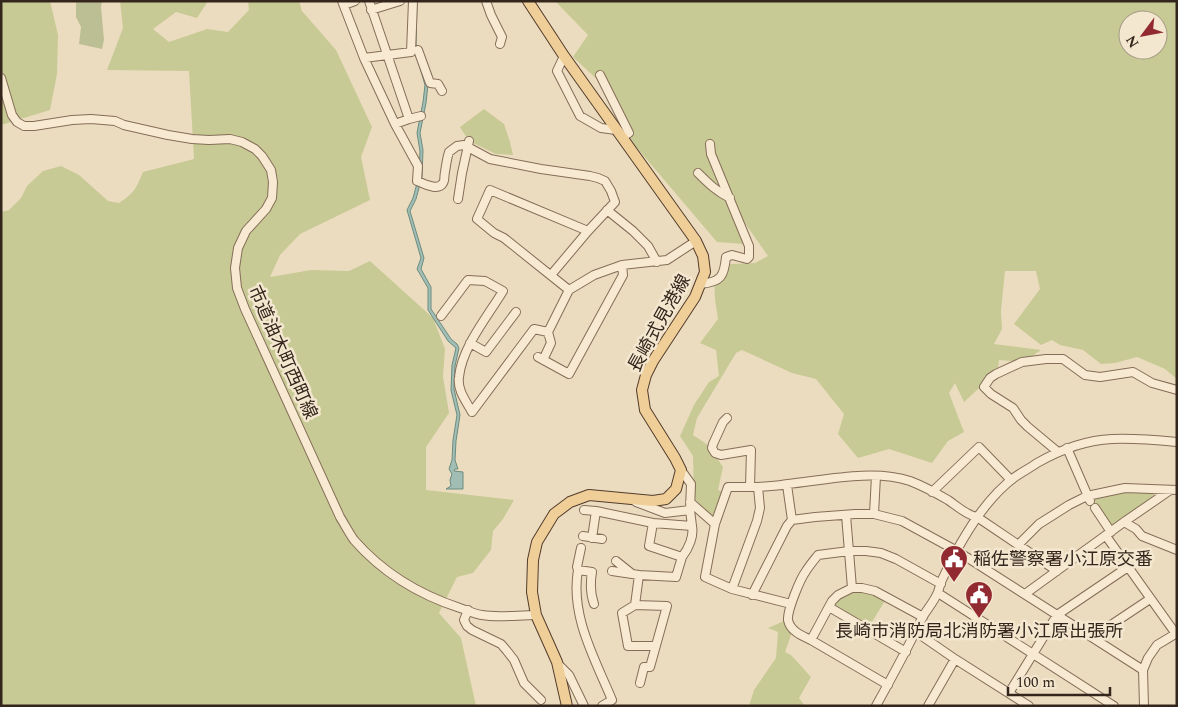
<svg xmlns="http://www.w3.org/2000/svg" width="1178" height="707" viewBox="0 0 1178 707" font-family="Spectral,'Noto Sans JP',serif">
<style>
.green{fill:#c7ca94;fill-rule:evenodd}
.cemetery{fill:#bcbf93}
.water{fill:#a2beb4;stroke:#6a8c81}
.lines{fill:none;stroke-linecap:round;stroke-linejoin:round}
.minor-casing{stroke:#856d58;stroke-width:10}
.major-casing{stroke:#523c2d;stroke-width:12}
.minor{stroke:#f8ead2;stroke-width:8}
.major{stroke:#f0ce97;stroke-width:10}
.labels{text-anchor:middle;stroke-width:5;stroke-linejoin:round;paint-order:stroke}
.street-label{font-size:18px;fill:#34261c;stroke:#f4e7cf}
.poi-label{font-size:18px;fill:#34261c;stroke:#f4e7cf;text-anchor:start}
</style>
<rect width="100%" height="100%" fill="#ecdcbf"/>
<path class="green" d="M1 1H50L58 35 57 74 50 110 1 125Z
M120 1H208L197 18 176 12 153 29 169 42 207 29 228 32 249 10 248 1H299L302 11 336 50 372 127 361 157 370 200 300 234 280 255 270 277 311 270 349 271 370 261 433 318 445 349 443 377 449 413 426 447V490L514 500 503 519 493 531 491 550 473 573 457 577 439 613 461 638 476 706H1V212L9 210 21 198 27 186 43 171 61 166 79 175 108 201 119 203C134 193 136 189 143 172L194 159 189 71 107 70 123 28Z
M538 1H1177V379L1165 369 1137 357 1115 363 1101 364 1083 350 1060 345 1052 340 1041 345 1014 324 1040 289 1036 271H1005L1001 311 1002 329 994 344 1041 350 1024 362 999 360 997 377 990 378 964 402 955 383 949 393 964 432 948 441 932 463 889 449 858 458 838 434 844 414 816 379 792 373 742 350 736 353 697 418 693 435 708 445 723 467 718 490 730 494 712 516 694 498 693 456 680 436 694 405 709 382 719 376 716 350 700 343 718 319 715 299 714 275 731 264 755 263 768 256 742 219 744 244 717 242 632 142 601 83 573 57 588 35 555 1ZM1128 20H1158V50H1128Z
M484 109 504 124 510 142 513 155 496 154 469 141 460 127Z
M1125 491 1154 492 1153 498 1111 528 1092 498Z
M864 591 875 595 885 601 870 625 834 605C839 594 853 593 864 591Z
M784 621 791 635 785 652 791 655 811 677 799 698 805 706H749L754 690 776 658 778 632 768 628Z"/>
<path class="cemetery" d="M76 1H102L101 7 104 40 102 49 79 44 81 27 76 17Z"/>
<path class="water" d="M414 1H417L416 44 428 84 426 103 420 133 423 150 422 177 416 199 410 211 424 258 421 269 431 287V309L451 339 457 344 459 348 455 366 454 389 460 415 456 441 455 460 458 469H455L454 471 463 472V489H446L451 486 450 480 452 474 449 469 452 460 453 440 457 415 451 390 452 365 456 348 448 341 428 310V288L417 269 421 258 407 210 413 198 419 176 420 151 417 133 423 102 425 85 413 44Z"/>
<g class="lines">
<defs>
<path id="minor" d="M342 1 364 58 395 124 418 166 417 181C423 183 438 192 443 183 445 181 444 175 445 172 446 165 447 158 449 152L457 146 464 145 490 159 541 169 590 176 598 178 605 181 611 191 615 202 588 231 551 275
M369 1 409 119 395 124
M486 1 491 15 502 37 500 44
M344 5 355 1
M371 10 400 1
M418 50 430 83 438 84 442 91
M564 56 557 71 580 116 601 128 616 130
M364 58 411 52 413 1
M600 75 629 133 622 137
M1 78 12 115 17 122 24 126H34L72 120 91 119 115 121 124 125 168 135 192 139 209 140 230 139 242 142 255 149 262 156 271 170 273 182 272 198 266 209 246 231 238 248 235 268 237 288 245 309 340 517C345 525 349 533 354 540 382 572 420 595 460 608 467 610 474 614 482 615 499 618 518 615 536 615
M409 119 421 116
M698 173C708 183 717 192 730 198
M458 199 462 173 469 141
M607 210 633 231 648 246 657 262
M588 231 490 190 477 219 494 233 504 238 569 290 594 275 622 265 667 260 696 241
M700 284C721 282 724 277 726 257L732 255 747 259 749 257V246L711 154 710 144
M441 316 468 280 485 281 503 291C488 316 462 347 459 377 457 390 466 401 472 412L534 329 548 332 569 290
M470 343 486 352 516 312
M538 357 569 374 623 275 622 265
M543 360 551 343 548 332
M727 418 723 422 713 444 712 448 715 453 721 455 751 450 750 487
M1067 448 1090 501
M1058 452 1028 427 1021 420 1013 408 991 394 984 387 990 378 996 374 1022 362 1046 359H1063L1085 375 1100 377 1133 372 1152 383 1177 390
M787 485 792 520
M932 492 979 447 1011 480
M636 502 665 513 690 510 691 484 681 470
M690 502 715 524
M1095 508 1111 532
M584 510 596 511
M874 514 876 476
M846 515 852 588
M1124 522 1136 529 1142 536 1177 550
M583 536 602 539
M1106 536 1176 634
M592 538 596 511 653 523
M1019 544 1039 524 1069 505 1087 496 1125 488 1177 490
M682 557C689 548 694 536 692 526
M616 561 631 573
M578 570 577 567 581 548
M612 571 639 575
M732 589 705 577 715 524 728 487H758
M938 593 1114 706
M1025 594 1124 522 1169 491
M752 595 787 526 792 520 815 517 855 514H874L902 521 957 551 1143 670
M594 604C590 593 590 584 592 572L578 570C570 616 595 659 612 700L602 706
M791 604 732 589 757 521 760 508 758 487C768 486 778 486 788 484 825 480 874 469 910 481 923 486 936 493 948 500 957 506 966 515 977 517L1057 571
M635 605 622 613 628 646H655
M829 607 906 652
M468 610 464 620 467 626 472 630 501 644 507 651 514 660 524 683 541 700
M916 632 955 659 1029 706
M1093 637 1150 599
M811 640 832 601 838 595 852 588H862L875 591 923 617
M558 664 569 675 584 706
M640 683 644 667H650L667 606 635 605 639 575 676 577 682 557 649 546 653 523 692 526 690 510
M888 685 811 640C802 636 790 631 788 620 787 611 800 579 806 571 809 566 814 560 818 555L849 551H866L881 553 896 559 941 584
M1009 693 1057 615 1128 567
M876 706C892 677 908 648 922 618 927 609 934 602 938 592 939 589 940 585 941 582 958 545 982 501 1015 477 1022 472 1030 468 1037 463 1060 450 1086 440 1112 439 1134 438 1156 440 1177 442
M928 706 955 659
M1144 706 1143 670 1148 658 1157 645 1177 633"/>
<path id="major" d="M528 1 564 56 696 241 703 256 705 272 695 297 653 361 646 375 642 390 645 410 675 458 681 470 676 489 666 499 653 501 589 495 570 502 554 514 537 542 533 560 532 592 536 615 557 662 567 706"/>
</defs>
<use href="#minor" class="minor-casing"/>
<use href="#major" class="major-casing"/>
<use href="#minor" class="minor"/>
<use href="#major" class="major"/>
</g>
<defs>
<symbol id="civic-pin" viewBox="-11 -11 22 30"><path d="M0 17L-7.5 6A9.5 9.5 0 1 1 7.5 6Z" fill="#922a32" stroke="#f4e7cf"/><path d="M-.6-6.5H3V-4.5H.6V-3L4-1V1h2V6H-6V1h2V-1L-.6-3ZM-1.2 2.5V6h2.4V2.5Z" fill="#fff"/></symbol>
</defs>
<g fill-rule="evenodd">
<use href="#civic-pin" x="938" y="543" width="32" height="43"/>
<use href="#civic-pin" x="963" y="579" width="32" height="43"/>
</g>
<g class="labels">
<g class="street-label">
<text transform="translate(659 323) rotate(-61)" y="6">長崎式見港線</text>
<text transform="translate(283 352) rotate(66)" y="6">市道油木町西町線</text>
</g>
<g class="poi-label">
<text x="973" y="565">稲佐警察署小江原交番</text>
<text x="979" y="637" text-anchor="middle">長崎市消防局北消防署小江原出張所</text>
</g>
</g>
<rect width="1178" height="707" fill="none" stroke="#34261c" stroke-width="5"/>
<g transform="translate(1143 35) rotate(238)"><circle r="24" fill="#f4e7cf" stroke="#a79a87"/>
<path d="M0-4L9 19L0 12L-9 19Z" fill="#922a32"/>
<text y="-8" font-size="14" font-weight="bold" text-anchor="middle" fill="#34261c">N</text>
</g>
<path d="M1008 687v8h102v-8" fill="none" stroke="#34261c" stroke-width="2.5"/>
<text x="1016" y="687" font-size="15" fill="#34261c" stroke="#f4e7cf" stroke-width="4" paint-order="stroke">100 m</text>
</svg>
